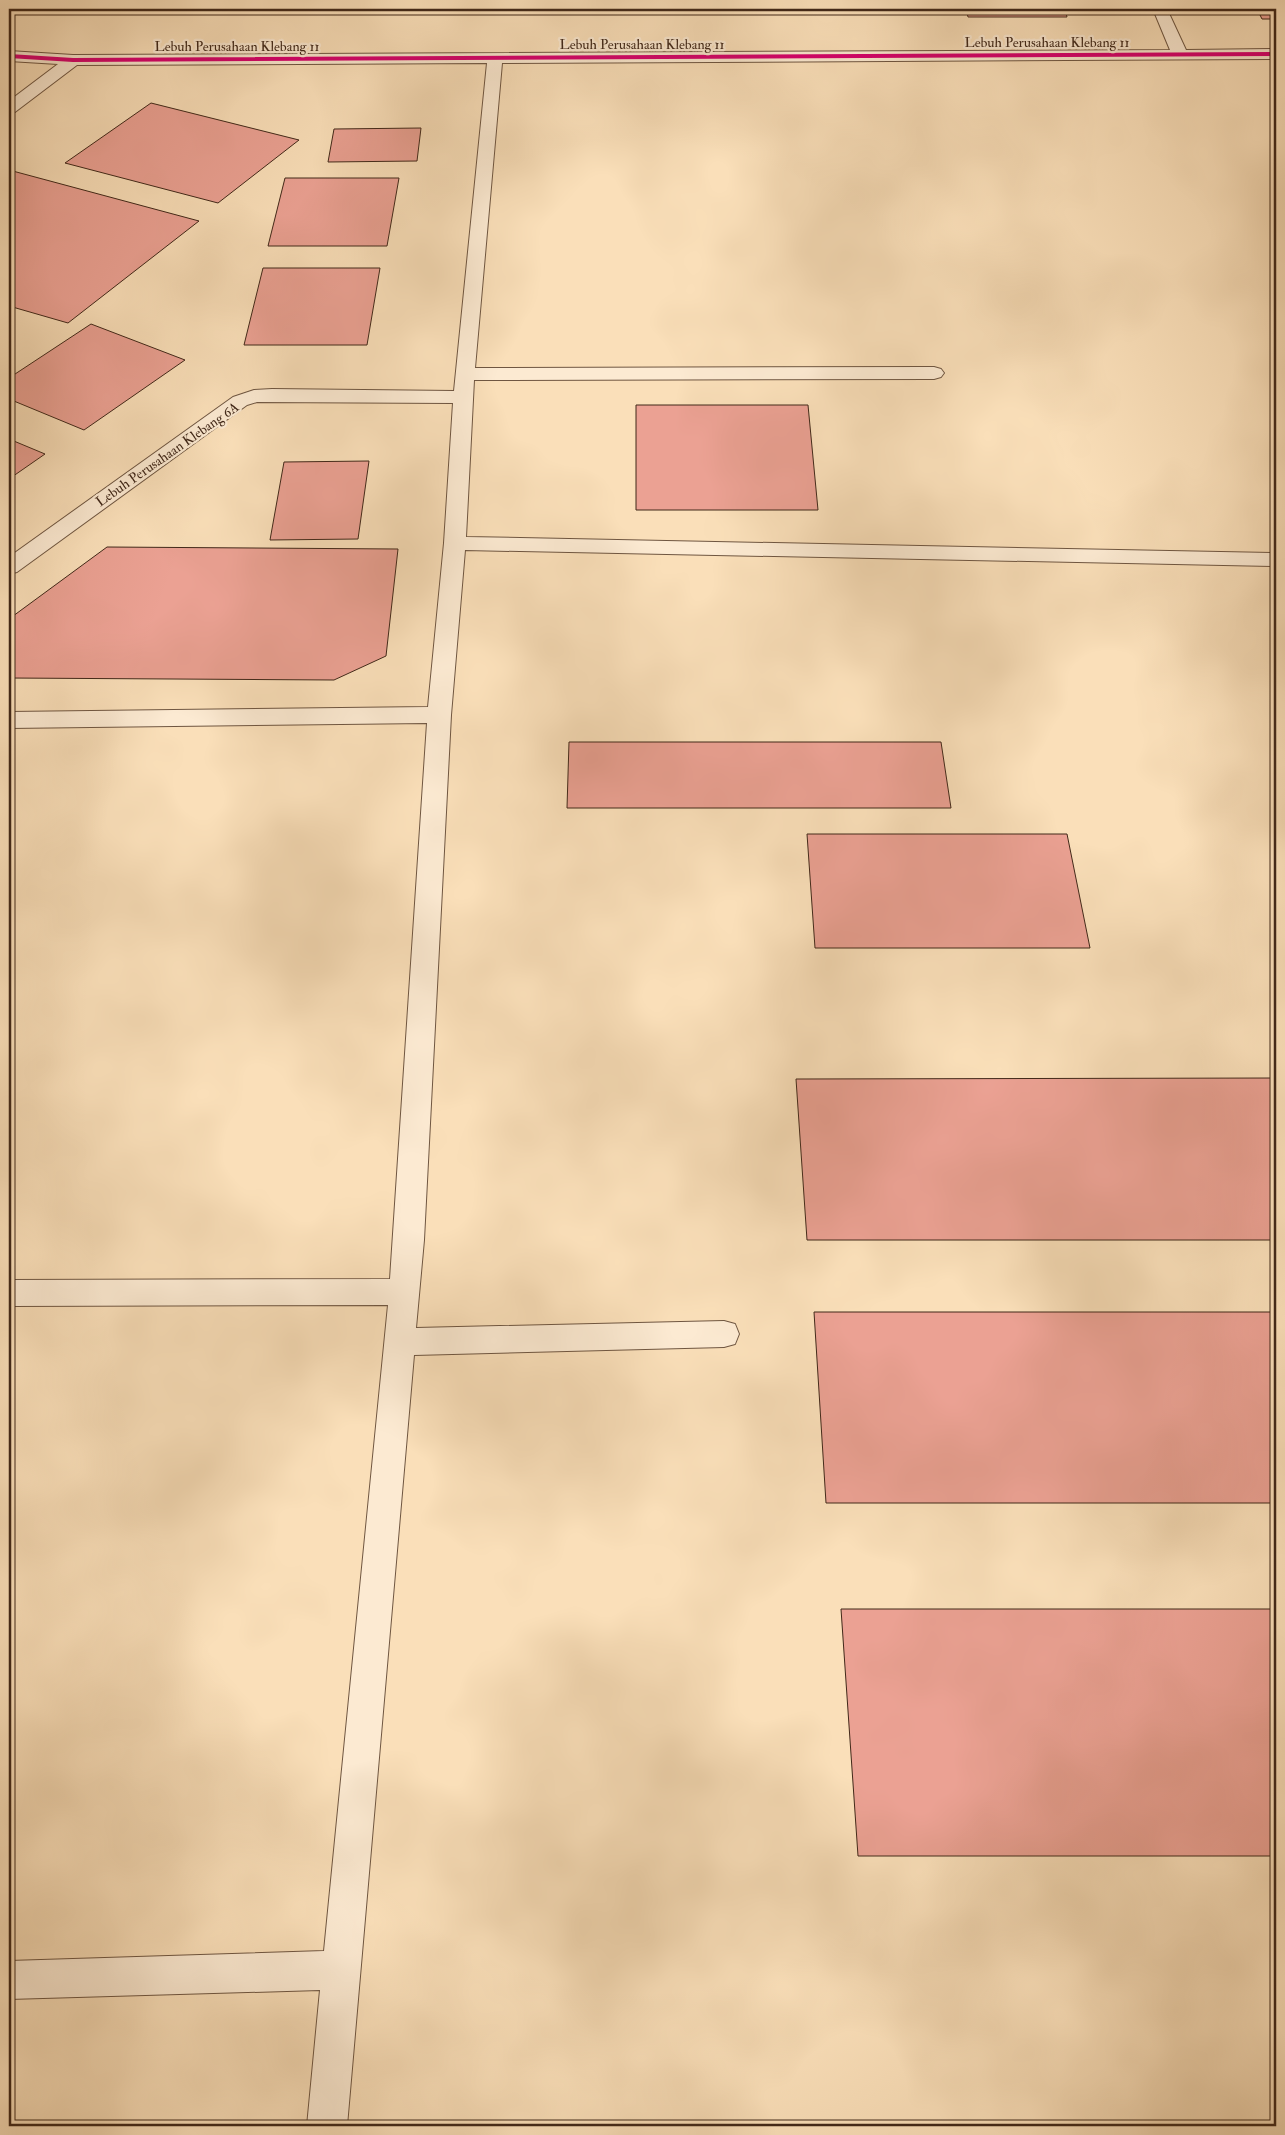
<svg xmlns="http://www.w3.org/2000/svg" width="1285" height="2135" viewBox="0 0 1285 2135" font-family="'IM FELL Double Pica',serif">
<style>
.building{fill:#eba193;stroke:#412819}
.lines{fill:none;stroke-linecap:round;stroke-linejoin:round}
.minor-casing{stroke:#6f5641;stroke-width:2}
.minor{fill:#fcead2;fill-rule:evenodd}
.cycleway-casing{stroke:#fcead2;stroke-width:5.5}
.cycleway{stroke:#d6006c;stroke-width:4}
.labels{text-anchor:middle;stroke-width:4.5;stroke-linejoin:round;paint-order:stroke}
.far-street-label{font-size:14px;fill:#412819;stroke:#fcead2}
</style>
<rect width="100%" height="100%" fill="#fadfb9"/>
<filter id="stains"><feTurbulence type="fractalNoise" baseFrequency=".004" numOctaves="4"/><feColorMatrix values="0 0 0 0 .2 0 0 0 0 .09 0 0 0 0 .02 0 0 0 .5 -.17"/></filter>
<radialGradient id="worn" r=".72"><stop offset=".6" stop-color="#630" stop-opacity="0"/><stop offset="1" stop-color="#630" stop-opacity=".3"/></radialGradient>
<path class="building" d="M966 9H1065L1067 17H968Z
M1257 9H1276V19H1262Z
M151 103 299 140 218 203 65 163Z
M421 128 417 161 328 162 334 129Z
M9 170 199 221 68 323 9 306Z
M285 178H399L387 246H268Z
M263 268H380L367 345H244Z
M91 324 185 360 84 430 9 399V378Z
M636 405H808L818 510H636Z
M9 439 45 454 9 479Z
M369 461 358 539 270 540 284 462Z
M107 547 398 549 386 656 334 680 9 678V619Z
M569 742H941L951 808H567Z
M807 834H1067L1090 948H815Z
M1276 1078V1240H807L796 1079Z
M814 1312H1276V1503H826Z
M841 1609H1276V1856H858Z"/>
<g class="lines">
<defs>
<path id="minor" d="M1153 9H1167L1186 50 1276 49V59L502 63 475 368 934 367 941 369 944 373 941 377 934 379 474 380 466 537 1273 553 1276 554V566L465 550 451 715 424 1240 416 1328 724 1321 735 1324 739 1334 735 1344 724 1347 414 1355 347 2126H307L320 1990 9 1999V1961L324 1951 388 1305 9 1306V1280L390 1279 427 723 9 728V712L428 707 444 543 453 403 257 402 247 405 17 572 9 574V557L233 397 254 390 272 389 454 391 487 63 77 65 15 112 9 114V101L58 64 9 61V51L73 55 1170 50Z"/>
</defs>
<use href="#minor" class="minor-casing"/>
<use href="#minor" class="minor"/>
<defs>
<path id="cycleway" d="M9 56 73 60 1276 54"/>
</defs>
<use href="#cycleway" class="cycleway-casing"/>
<use href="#cycleway" class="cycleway"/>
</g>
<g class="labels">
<g class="far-street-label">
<text x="1047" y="47">Lebuh Perusahaan Klebang 11</text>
<text x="642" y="49">Lebuh Perusahaan Klebang 11</text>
<text x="237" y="51">Lebuh Perusahaan Klebang 11</text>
<text transform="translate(167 454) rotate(-35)" y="5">Lebuh Perusahaan Klebang 6A</text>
</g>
</g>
<rect width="1285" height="2135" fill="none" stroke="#fadfb9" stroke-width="30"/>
<rect x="10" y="10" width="1265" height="2115" fill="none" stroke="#412819" stroke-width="2.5"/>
<rect x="15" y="15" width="1255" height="2105" fill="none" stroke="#412819"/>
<rect width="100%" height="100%" filter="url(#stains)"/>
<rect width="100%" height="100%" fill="url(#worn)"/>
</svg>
